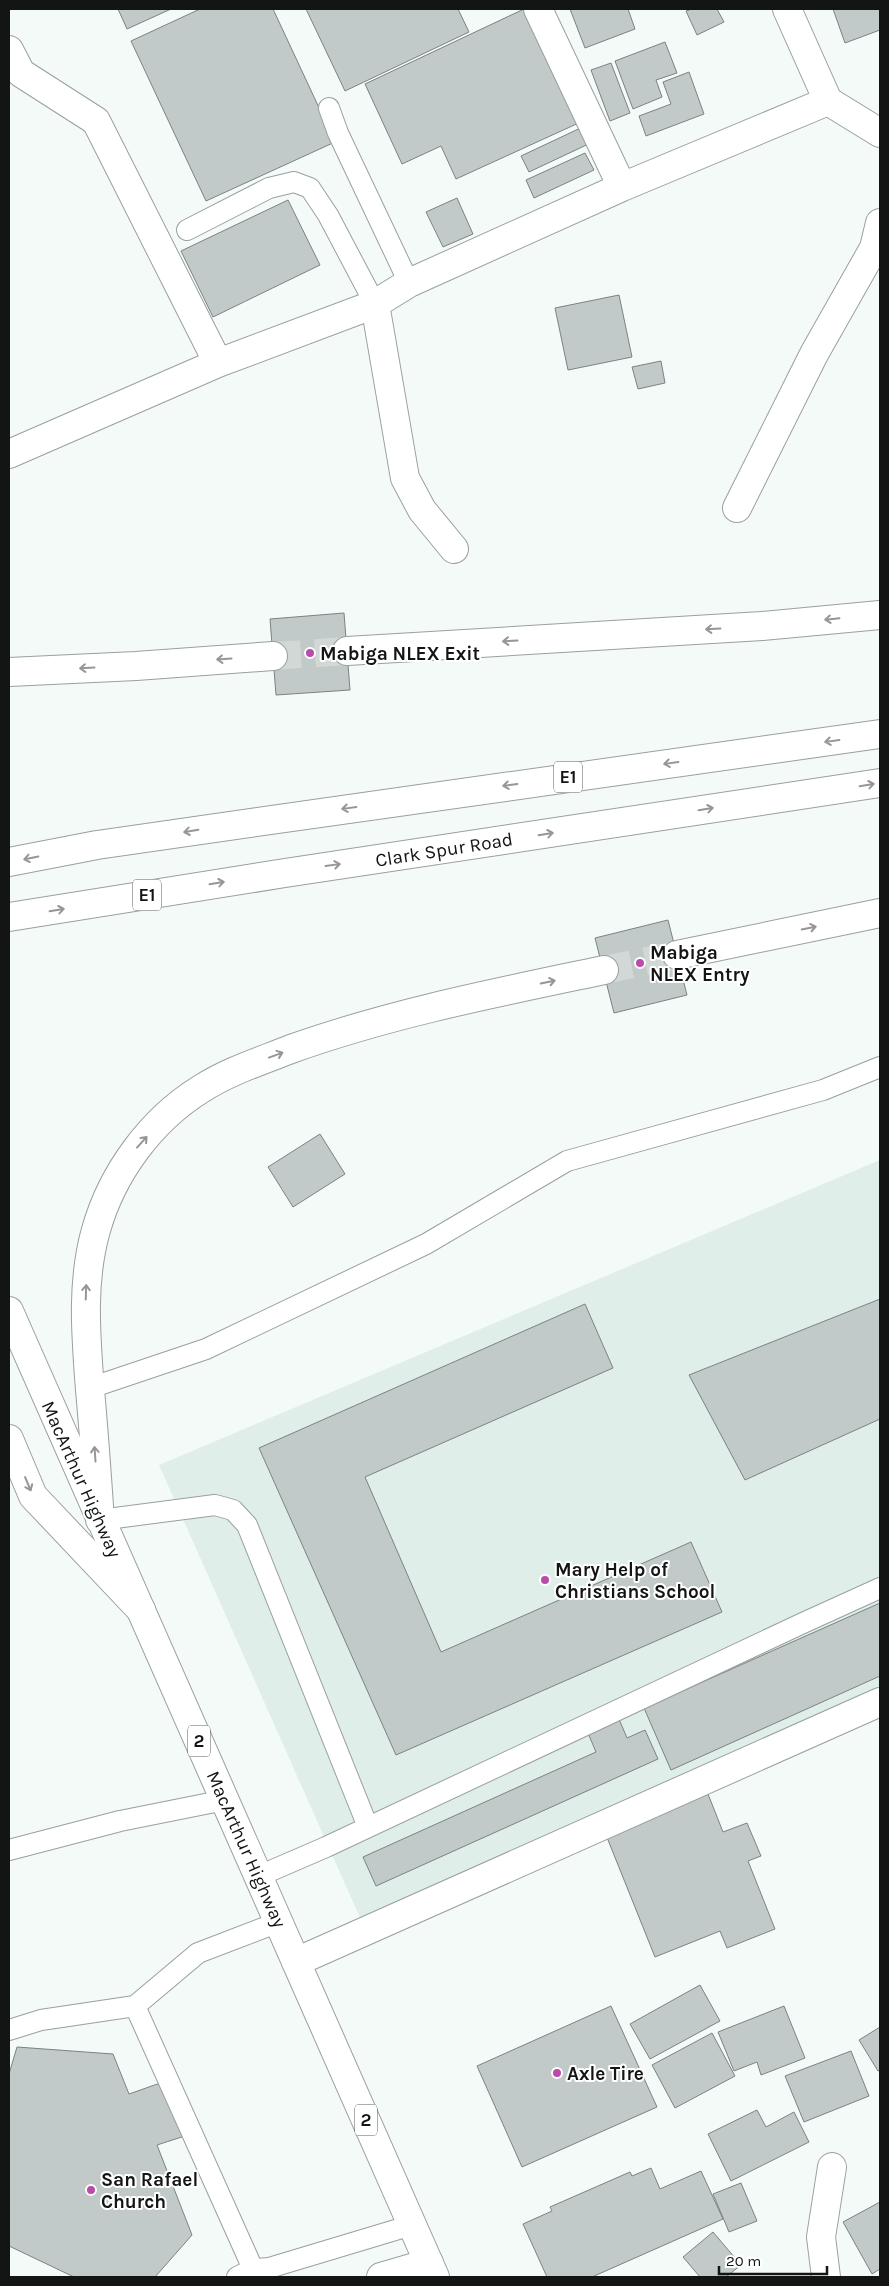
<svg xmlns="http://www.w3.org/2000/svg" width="889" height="2286" viewBox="0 0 889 2286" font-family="Karla,sans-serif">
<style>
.built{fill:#dfeee8}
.building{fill:#c1c9c9;stroke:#7b8283}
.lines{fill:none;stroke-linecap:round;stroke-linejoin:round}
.motorway-tunnel{stroke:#d1d8d5;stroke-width:28;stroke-dasharray:28 14;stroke-linecap:butt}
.service-casing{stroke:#99a09d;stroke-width:22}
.minor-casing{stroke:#99a09d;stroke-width:30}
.trunk-casing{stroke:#99a09d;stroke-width:30}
.motorway-casing{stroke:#99a09d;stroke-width:30}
.service{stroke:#fff;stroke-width:20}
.minor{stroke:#fff;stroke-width:28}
.trunk{stroke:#fff;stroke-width:28}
.motorway{stroke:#fff;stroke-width:28}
.oneway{stroke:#959695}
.poi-dot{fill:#b94ba9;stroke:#fff;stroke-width:2}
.labels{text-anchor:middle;stroke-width:4;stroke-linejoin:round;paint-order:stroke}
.shield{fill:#fff;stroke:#5a5b5a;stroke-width:1}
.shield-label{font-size:18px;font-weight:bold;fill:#131514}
.poi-label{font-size:19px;font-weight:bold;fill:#131514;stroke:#fff;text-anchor:start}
.street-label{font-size:19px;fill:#131514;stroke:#fff}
</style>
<rect width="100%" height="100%" fill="#f3faf7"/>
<path class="built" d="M880 1160V1694L361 1920 159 1465Z"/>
<path class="building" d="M118 9H171L127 29Z
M200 9H273L335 142 206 201 131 41Z
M306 9H458L469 32 345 91Z
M524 9H530L583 121 456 179 441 146 402 164 365 84Z
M570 9H628L635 29 585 48Z
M692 9H717L724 22 697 35 686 11Z
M833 9H880V30L845 43Z
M665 42 677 73 656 80 662 97 633 109 615 61Z
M611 63 630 113 610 121 591 70Z
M689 72 704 114 646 136 639 116 671 104 663 82Z
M589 124 597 140 529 172 521 156Z
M585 153 594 170 534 198 526 180Z
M457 198 473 234 443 247 426 212Z
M288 200 320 265 213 317 181 251Z
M619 295 632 357 568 370 555 308Z
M661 361 665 383 638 389 632 367Z
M344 613 350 690 276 695 270 619Z
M668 920 687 995 614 1013 595 938Z
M320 1134 345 1174 293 1207 268 1167Z
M880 1299V1419L745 1480 689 1375Z
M585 1304 613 1368 365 1477 441 1652 691 1542 722 1612 396 1755 259 1448Z
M880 1603V1676L671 1770 644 1708Z
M616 1712 627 1738 645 1730 658 1759 376 1886 363 1857 596 1752 585 1726Z
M708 1794 723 1832 747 1823 761 1856 748 1861 775 1929 727 1948 720 1931 655 1957 606 1835Z
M700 1985 720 2021 650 2059 630 2024Z
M611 2006 657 2107 522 2167 477 2066Z
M784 2006 805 2058 761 2075 757 2062 734 2071 718 2032Z
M880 2027V2070L878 2071 859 2040Z
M712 2033 735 2076 675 2108 652 2065Z
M17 2047 113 2054 129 2094 166 2081 188 2135 157 2145 192 2235 155 2277H74L9 2246V2074Z
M851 2051 869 2096 804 2122 785 2076Z
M757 2110 766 2127 794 2112 809 2142 731 2181 708 2134Z
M651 2168 660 2189 701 2171 723 2219 592 2277H547L523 2224 552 2211 550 2207 630 2172 632 2176Z
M741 2183 757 2221 729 2232 713 2194Z
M880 2202V2269L872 2274 843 2222Z
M713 2232 741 2265 726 2277H700L683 2257Z"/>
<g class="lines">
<path class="motorway-tunnel" d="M273 656 347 651
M604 970 677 955"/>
<defs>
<path id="service" d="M329 108 338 133 409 283
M187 230 269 188 294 182 310 188 328 215 375 304
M90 1388 206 1349 426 1244 567 1161 823 1090 880 1067
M100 1520 215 1505 233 1510 247 1525 368 1827
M9 1850 120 1821 225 1800
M259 1876 326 1847 803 1623 880 1588
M135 2006 253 2269
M9 2030 41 2020 135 2006 198 1953 279 1922
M237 2277 253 2269 269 2268 412 2225"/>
<path id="minor" d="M538 9 622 187
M9 50 21 73 96 121 218 363
M828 101 880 133
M375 304 405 478 422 510 454 549
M9 454 218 363 375 304 409 283 622 187 828 101 787 9
M737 508 814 354 874 248 880 223
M296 1962 880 1702
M381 2277 429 2263
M826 2277 821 2237 832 2167"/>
<path id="trunk" d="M9 1311 435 2277"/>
<path id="motorway" d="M347 651 762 626 880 615
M9 672 136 666 273 656
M9 862 97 845 257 822 880 734
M9 917 285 873 880 783
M677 955 880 913
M9 1439 33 1496 141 1610
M100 1520C97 1477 94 1433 90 1390 86 1337 81 1282 96 1230 112 1173 151 1120 201 1089 229 1071 261 1061 291 1049 392 1013 499 992 604 970"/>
</defs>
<use href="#service" class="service-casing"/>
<use href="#minor" class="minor-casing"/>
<use href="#trunk" class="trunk-casing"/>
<use href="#motorway" class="motorway-casing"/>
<use href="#service" class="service"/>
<use href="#minor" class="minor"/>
<use href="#trunk" class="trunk"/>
<use href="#motorway" class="motorway"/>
</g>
<defs><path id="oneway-shaft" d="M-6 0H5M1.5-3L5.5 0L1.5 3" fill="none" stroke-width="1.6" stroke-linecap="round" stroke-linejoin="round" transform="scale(1.25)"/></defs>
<g class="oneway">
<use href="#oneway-shaft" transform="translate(832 619) rotate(174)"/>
<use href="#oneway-shaft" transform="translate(713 629) rotate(177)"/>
<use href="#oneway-shaft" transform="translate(510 641) rotate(177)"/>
<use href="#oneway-shaft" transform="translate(224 659) rotate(176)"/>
<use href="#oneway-shaft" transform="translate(87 668) rotate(177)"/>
<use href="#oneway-shaft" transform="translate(832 741) rotate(172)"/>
<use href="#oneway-shaft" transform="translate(671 763) rotate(172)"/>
<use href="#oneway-shaft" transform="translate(510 785) rotate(172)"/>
<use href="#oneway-shaft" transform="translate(867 785) rotate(-9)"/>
<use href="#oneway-shaft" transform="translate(349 808) rotate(172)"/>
<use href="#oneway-shaft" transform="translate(706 809) rotate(-9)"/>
<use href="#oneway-shaft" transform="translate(191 831) rotate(171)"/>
<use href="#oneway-shaft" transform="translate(546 834) rotate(-9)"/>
<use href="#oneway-shaft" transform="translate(31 858) rotate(169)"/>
<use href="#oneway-shaft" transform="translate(333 865) rotate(-8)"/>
<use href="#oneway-shaft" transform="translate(217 883) rotate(-9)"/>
<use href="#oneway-shaft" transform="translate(57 910) rotate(-9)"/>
<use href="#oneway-shaft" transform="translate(809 928) rotate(-12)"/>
<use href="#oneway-shaft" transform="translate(548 982) rotate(-12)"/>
<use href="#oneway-shaft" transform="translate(276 1055) rotate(-20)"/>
<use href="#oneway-shaft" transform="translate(142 1142) rotate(-48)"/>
<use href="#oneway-shaft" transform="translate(86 1292) rotate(-88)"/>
<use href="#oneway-shaft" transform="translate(95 1454) rotate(-94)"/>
<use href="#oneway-shaft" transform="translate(28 1484) rotate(67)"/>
</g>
<g class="poi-dot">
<circle cx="310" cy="653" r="5"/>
<circle cx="640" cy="963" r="5"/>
<circle cx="545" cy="1580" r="5"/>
<circle cx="557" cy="2073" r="5"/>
<circle cx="91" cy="2190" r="5"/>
</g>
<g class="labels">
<g class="shield">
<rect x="554" y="761.5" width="28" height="31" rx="4"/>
<rect x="133" y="879.5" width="28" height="31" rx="4"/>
<rect x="188" y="1725.5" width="22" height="31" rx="4"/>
<rect x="355" y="2104.5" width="22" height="31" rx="4"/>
</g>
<g class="shield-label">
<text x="568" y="783">E1</text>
<text x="147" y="901">E1</text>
<text x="199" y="1747">2</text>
<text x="366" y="2126">2</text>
</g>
<g class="poi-label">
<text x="320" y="660">Mabiga NLEX Exit</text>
<text x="650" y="959">Mabiga<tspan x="650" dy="22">NLEX Entry</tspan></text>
<text x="555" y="1576">Mary Help of<tspan x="555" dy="22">Christians School</tspan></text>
<text x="567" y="2080">Axle Tire</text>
<text x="101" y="2186">San Rafael<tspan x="101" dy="22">Church</tspan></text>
</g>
<g class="street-label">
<text transform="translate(444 849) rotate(-9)" y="7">Clark Spur Road</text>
<text transform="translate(82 1479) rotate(66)" y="7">MacArthur Highway</text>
<text transform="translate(247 1849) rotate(66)" y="7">MacArthur Highway</text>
</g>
</g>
<rect width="889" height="2286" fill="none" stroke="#131514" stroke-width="20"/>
<path d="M719 2266v8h108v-8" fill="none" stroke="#131514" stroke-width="2.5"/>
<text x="726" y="2266" font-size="15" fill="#131514" stroke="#ffffff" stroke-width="4" paint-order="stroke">20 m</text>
</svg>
